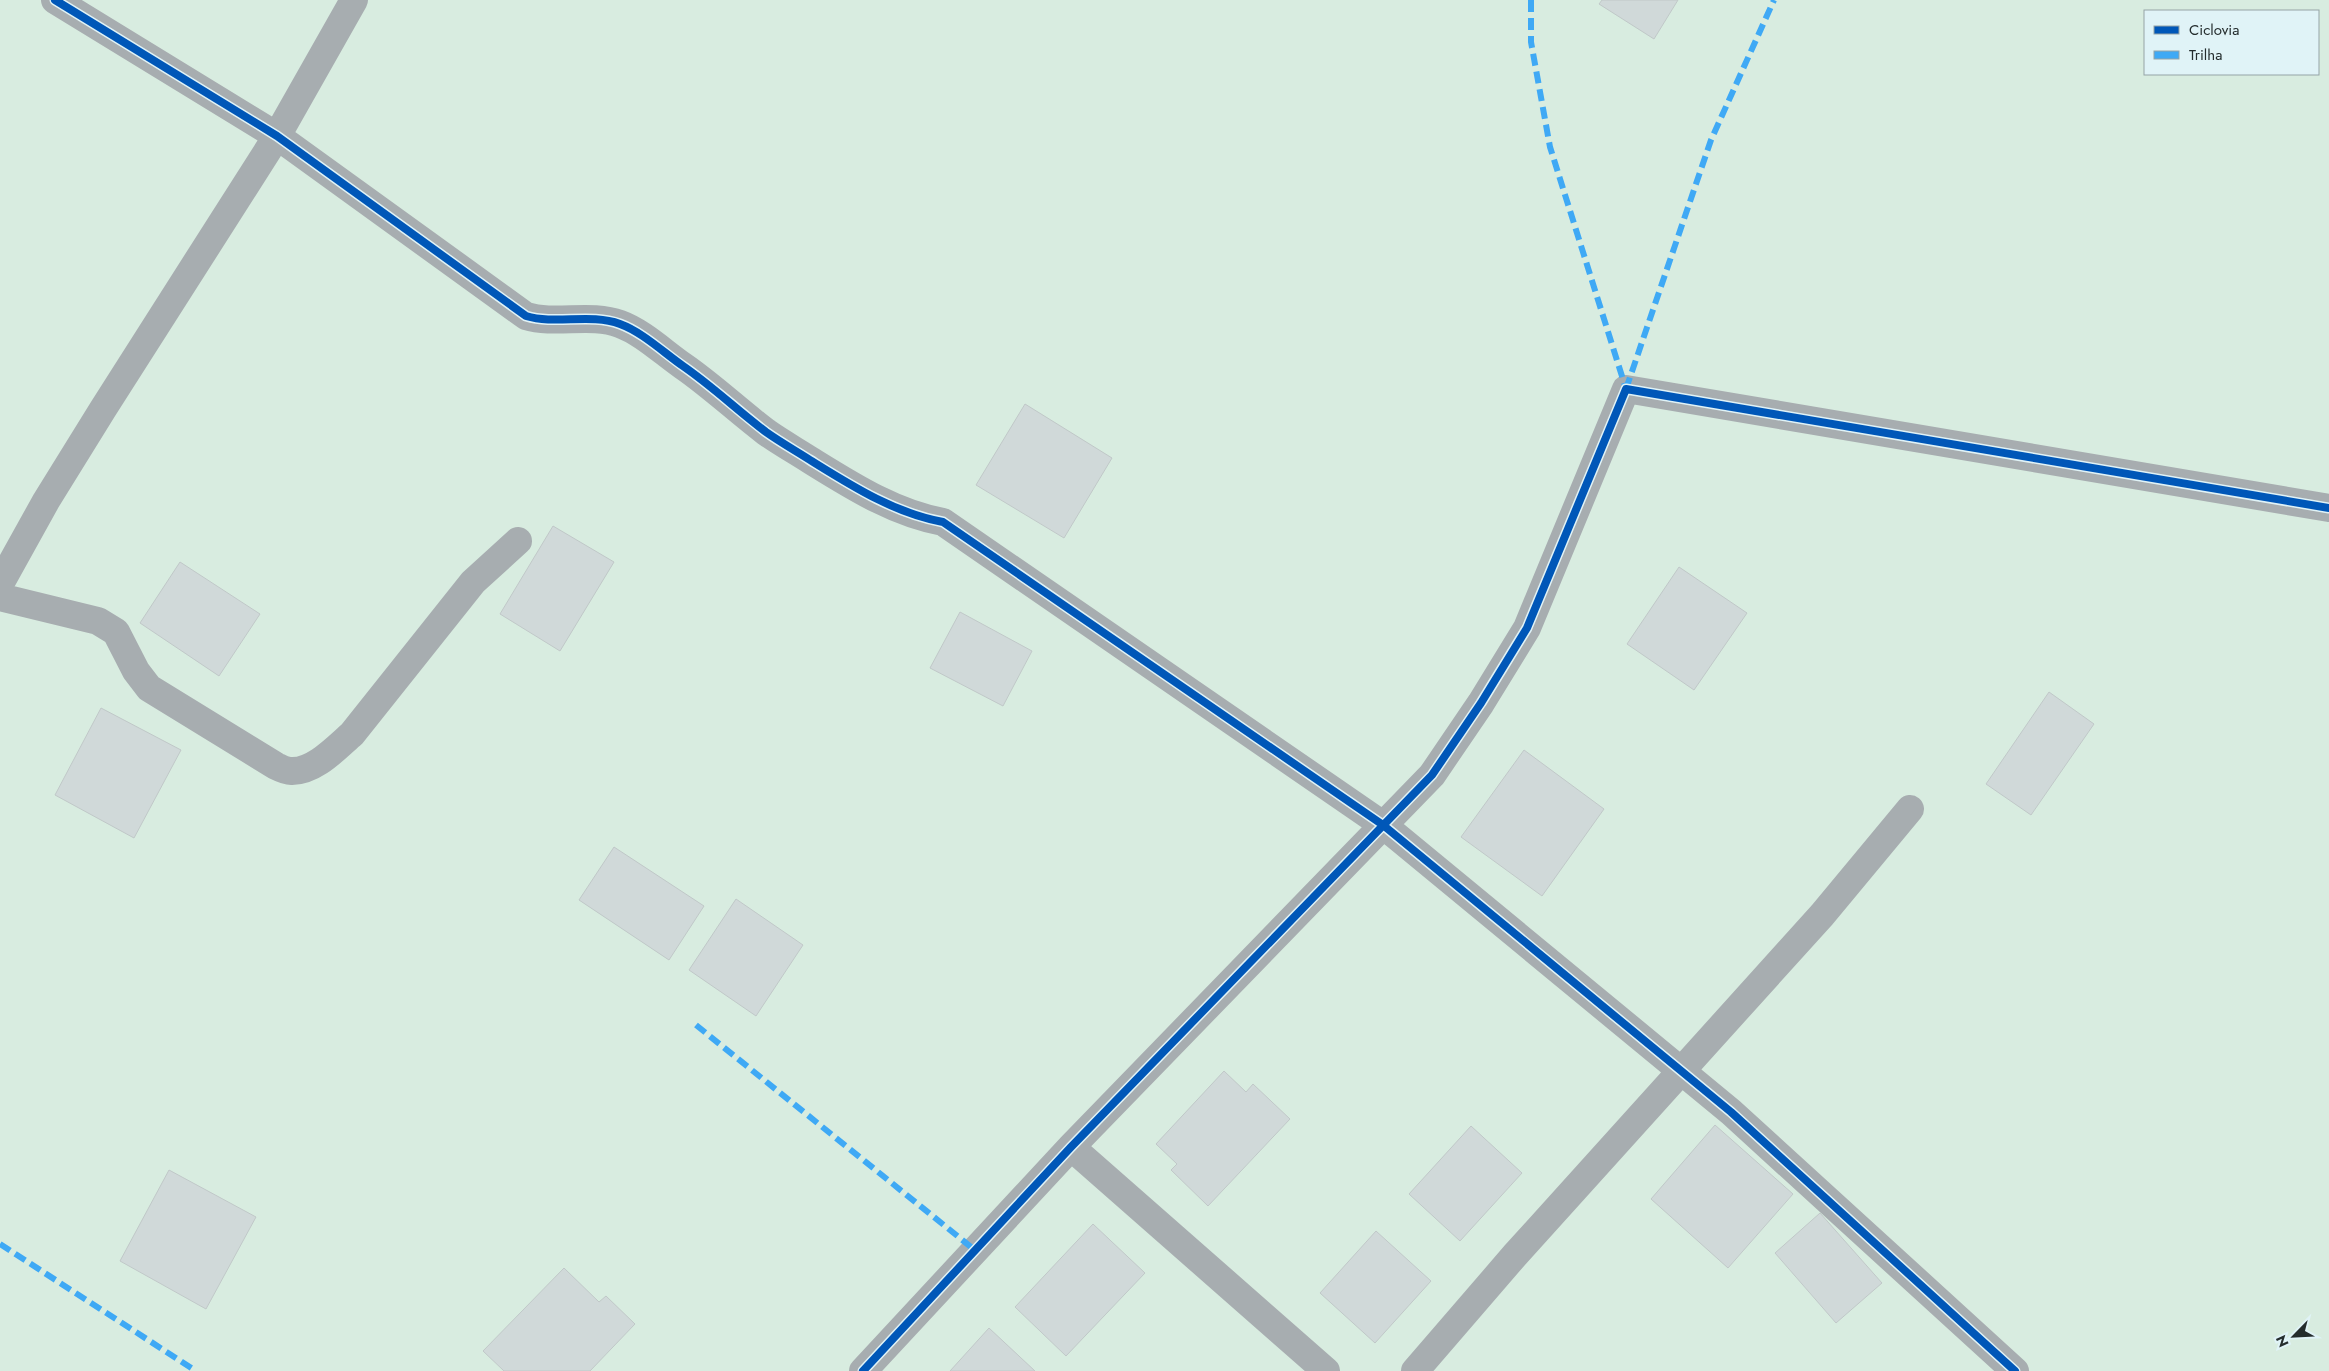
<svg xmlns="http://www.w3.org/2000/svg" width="2329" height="1371" viewBox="0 0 2329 1371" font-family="Jost,sans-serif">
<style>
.green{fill:#d8ece0;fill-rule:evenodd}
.building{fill:#d0d9d9;stroke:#c0c8c8}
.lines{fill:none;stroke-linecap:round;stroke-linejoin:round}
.street{stroke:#a7adb0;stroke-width:28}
.quiet{stroke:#3fa9f5;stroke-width:6;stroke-dasharray:12 6;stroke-linecap:butt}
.cycleway-casing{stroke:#e0f3f7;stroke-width:11}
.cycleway{stroke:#0057b8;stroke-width:8}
</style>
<rect width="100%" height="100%" fill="#e5f0f2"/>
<path class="green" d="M0 0H2329V1371H0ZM2145 11H2318V74H2145Z"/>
<path class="building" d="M1602 0H1678L1654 39 1599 4Z
M1025 404 1112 458 1064 538 976 485Z
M553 526 614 562 560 651 500 614Z
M180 562 260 614 219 676 140 623Z
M1679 567 1747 613 1694 690 1627 644Z
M960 612 1032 651 1003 706 930 668Z
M2049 692 2094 724 2031 815 1986 784Z
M101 708 181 750 134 838 55 795Z
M1524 750 1604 809 1542 896 1461 837Z
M614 847 704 906 669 960 579 900Z
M736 899 803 945 756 1016 689 970Z
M1224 1071 1246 1092 1253 1084 1290 1119 1208 1206 1171 1170 1177 1164 1156 1144Z
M1715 1125 1793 1194 1728 1268 1651 1199Z
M1471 1126 1522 1173 1460 1241 1409 1194Z
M169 1170 256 1217 206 1309 120 1261Z
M1820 1213 1882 1283 1836 1323 1775 1253Z
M1093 1224 1145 1273 1066 1356 1015 1307Z
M1376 1231 1431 1281 1375 1343 1320 1293Z
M564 1268 599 1302 606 1296 635 1324 590 1371H504L483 1351Z
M989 1328 1035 1371H950Z"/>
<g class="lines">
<path class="street" d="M55 0 277 136 526 316C556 325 590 313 620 324 642 332 663 352 683 366 712 386 737 410 766 432 780 442 796 451 810 460 852 486 894 513 943 522L1383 825 1731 1112 2015 1371
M0 584 46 501 103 409 277 136 354 0
M0 597 98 621 116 632 136 671 149 688 276 766C280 768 286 771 291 771 314 772 336 748 352 734L473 582 518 541
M1071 1147 1326 1371
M863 1371 1071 1147 1432 775 1481 703 1527 628 1626 389 2329 508
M1415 1371 1515 1255 1822 915 1910 809"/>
<path class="quiet" d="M1531 0V42L1550 147 1626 389
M1626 389 1711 140 1774 0
M696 1025 976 1251
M0 1244 196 1371"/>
<defs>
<path id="cycleway" d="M55 0 277 136 526 316C556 325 590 313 620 324 642 332 663 352 683 366 712 386 737 410 766 432 780 442 796 451 810 460 852 486 894 513 943 522L1383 825 1731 1112 2015 1371
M863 1371 1071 1147 1432 775 1481 703 1527 628 1626 389 2329 508"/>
</defs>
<use href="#cycleway" class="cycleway-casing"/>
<use href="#cycleway" class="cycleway"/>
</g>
<rect x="2144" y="10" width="175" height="65" fill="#e0f3f7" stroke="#95a3a6"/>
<rect x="2154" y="26" width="25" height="8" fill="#0057b8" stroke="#95a3a6"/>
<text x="2189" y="35" font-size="15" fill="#242c2d">Ciclovia</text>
<rect x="2154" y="51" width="25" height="8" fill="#3fa9f5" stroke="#95a3a6"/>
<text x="2189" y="60" font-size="15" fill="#242c2d">Trilha</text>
<g transform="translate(2294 1336) rotate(246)" stroke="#e0f3f7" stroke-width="4" paint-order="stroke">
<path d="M0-4L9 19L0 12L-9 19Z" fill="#242c2d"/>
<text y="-8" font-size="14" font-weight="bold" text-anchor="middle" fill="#242c2d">N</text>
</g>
</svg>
